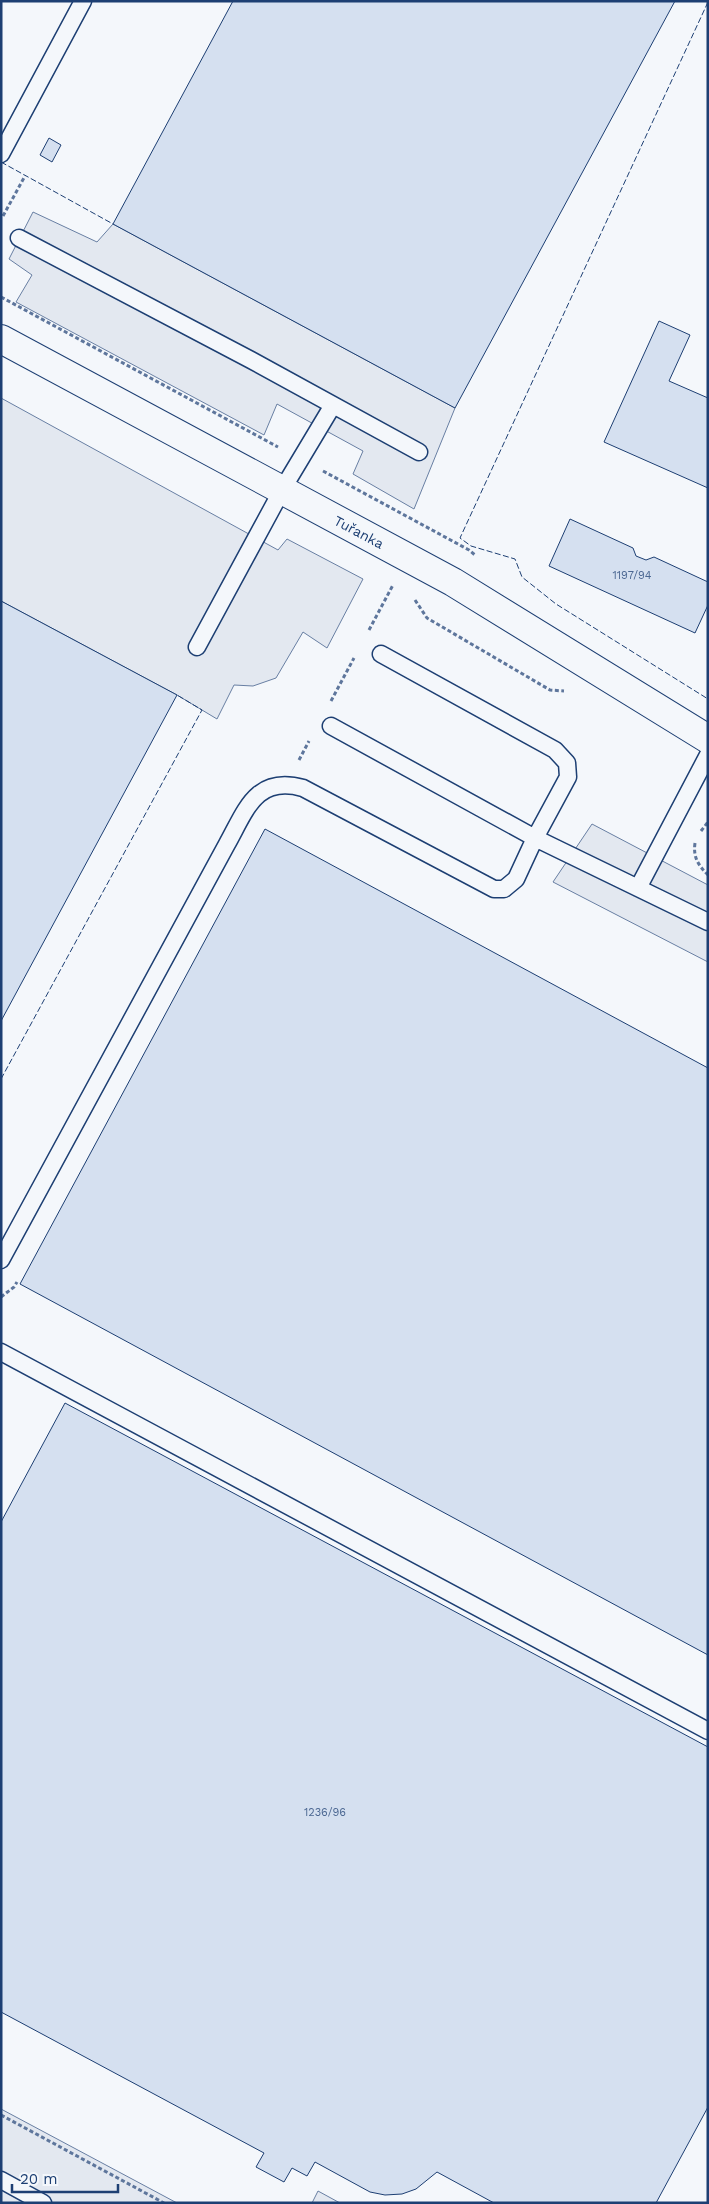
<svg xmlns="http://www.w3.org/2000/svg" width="709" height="2204" viewBox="0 0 709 2204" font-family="'Work Sans',sans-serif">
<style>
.parking{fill:#e3e8f0;stroke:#687fa3}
.building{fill:#d5e0f0;stroke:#1d3f73}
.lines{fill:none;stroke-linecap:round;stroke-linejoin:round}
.service-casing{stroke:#1d3f73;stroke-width:19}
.minor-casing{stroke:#1d3f73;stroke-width:30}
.path{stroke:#5e769c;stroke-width:3;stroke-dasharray:4 2.5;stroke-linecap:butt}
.service{stroke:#f4f7fb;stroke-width:16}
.minor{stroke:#f4f7fb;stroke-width:28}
.fence{stroke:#1d3f73;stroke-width:1;stroke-dasharray:6 2.5;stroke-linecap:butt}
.labels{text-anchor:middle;stroke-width:4;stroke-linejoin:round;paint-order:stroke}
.number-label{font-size:11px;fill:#4b6792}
.street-label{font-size:14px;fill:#1d3f73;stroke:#f4f7fb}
</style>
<rect width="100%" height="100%" fill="#f4f7fb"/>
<path class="parking" d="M33 212 97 242 113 224 455 408 414 509 353 474 363 451 277 404 264 435 16 302 32 275 9 259Z
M1 398 278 550 287 539 363 579 327 648 303 632 276 678 253 686 234 685 217 719 177 695 1 601Z
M592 824 708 885V962L553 882Z
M1 2109 177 2203H1Z
M318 2191 340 2203H312Z"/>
<path class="building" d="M233 1H675L455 408 113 224Z
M49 138 61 145 52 162 40 155Z
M659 321 690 335 669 381 708 398V488L604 442Z
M570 519 633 548 636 556 646 560 654 557 708 582V605L695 633 549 566Z
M1 601 177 695 1 1021Z
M265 829 708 1068V1655L20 1284Z
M65 1403 708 1747V2107L656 2203H494L437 2172 416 2189 402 2194 385 2195 370 2192 315 2162 307 2176 292 2168 284 2182 256 2167 264 2153 1 2012V1522Z"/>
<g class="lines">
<defs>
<path id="service" d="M1 154 83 1
M19 238 251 360 419 452
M197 647 282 490 333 405
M331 726 535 838 638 888
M708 755 638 888 708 922
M1 1260 227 844C246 810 256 775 303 788L494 889H504L516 879 535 838 568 777 567 763 555 750 381 654
M1 1352 708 1731
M1 2180 43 2203"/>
<path id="minor" d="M1 339 453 582 708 739"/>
</defs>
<use href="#service" class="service-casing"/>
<use href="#minor" class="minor-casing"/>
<path class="path" d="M3 216 25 176
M1 297 278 447
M323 471 469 550 475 555
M415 600 427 618 550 690 564 691
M369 630 393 585
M331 701 354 658
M299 760 309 741
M701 831 708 822
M695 843C693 857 698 865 708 875
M1 1297 14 1287 17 1282
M1 2115 164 2203"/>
<use href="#service" class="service"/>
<use href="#minor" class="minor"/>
<path class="fence" d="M708 2 460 538 471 546 515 559 522 577 556 604 708 699
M1 162 113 224
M1 1079 202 710 177 695"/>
</g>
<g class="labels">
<g class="number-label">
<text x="632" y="579">1197/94</text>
<text x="325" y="1816">1236/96</text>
</g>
<g class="street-label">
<text transform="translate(359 532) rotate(28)" y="5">Tuřanka</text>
</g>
</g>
<rect width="709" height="2204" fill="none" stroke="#1d3f73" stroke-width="5"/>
<path d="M12 2184v8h106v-8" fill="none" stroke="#1d3f73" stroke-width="2.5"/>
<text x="20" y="2184" font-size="15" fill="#1d3f73" stroke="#f4f7fb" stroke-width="4" paint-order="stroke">20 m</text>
</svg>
